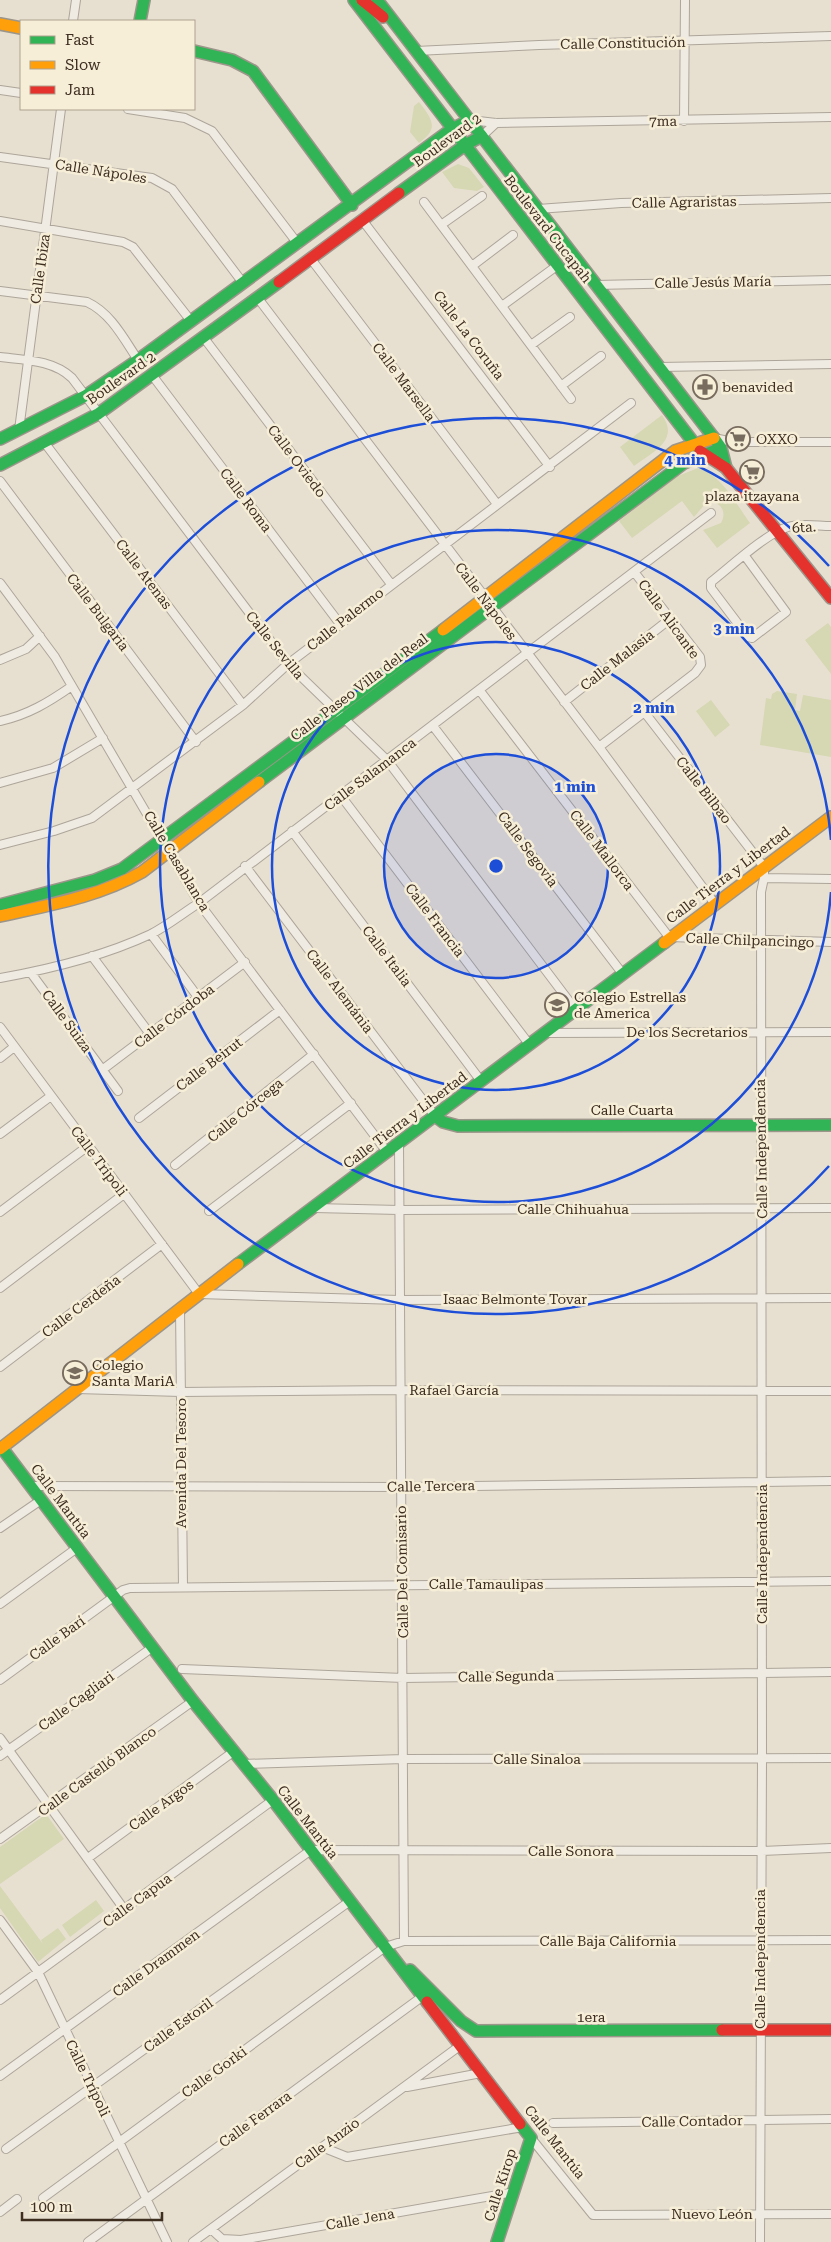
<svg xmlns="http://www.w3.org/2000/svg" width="831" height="2242" viewBox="0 0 831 2242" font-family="'Roboto Serif',serif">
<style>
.green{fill:#d6d7b3}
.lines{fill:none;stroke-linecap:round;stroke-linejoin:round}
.street-casing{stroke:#ada599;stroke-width:10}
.fast-casing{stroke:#9c958a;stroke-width:14}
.slow-casing{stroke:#9c958a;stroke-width:14}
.jam-casing{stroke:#9c958a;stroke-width:14}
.street{stroke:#efebe3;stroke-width:8}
.fast{stroke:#30b455;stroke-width:11}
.slow{stroke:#ff9f0a;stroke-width:11}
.jam{stroke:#e5322d;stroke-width:11}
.ring{fill:none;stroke:#1d4ed8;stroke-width:2.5}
.labels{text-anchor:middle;stroke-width:5;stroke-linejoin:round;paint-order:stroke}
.street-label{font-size:14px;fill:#3d2e20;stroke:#f7eed8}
.poi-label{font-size:14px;fill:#3d2e20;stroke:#f7eed8;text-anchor:start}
.centre{fill:#1d4ed8;stroke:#f7eed8;stroke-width:2.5}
.ring-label{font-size:15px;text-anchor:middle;font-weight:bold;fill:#1d4ed8;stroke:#f7eed8;stroke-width:5;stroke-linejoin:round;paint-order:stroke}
</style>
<rect width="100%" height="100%" fill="#e7e0d1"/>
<path class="green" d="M419 102C433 120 439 129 419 143L410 132 414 106Z
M458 164 469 168 484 187 477 191 454 188 442 172Z
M662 415C680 440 653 452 634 466L620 447Z
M698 468C722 475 736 504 750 523L717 548 703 530 721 523C728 511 719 499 706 503L694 517 682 501 632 538 619 521 678 476Z
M828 623 831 627V674L805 640Z
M777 691 797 694 795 710 800 711 803 695 831 700V757L760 745 766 698 771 699 772 694Z
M711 700 730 725 715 737 696 711Z
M46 1814 64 1839 0 1884V1847Z
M0 1886 43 1944 41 1940 58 1928 66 1939 38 1962 0 1908Z
M96 1900 104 1911 70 1937 62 1925Z"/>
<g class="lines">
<defs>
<path id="street" d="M73 21 76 0
M416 51 539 45 831 36
M0 90 21 93
M128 109 185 118 212 131 298 244
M470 120 496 123 831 117
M684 121 685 0
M482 136 496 123
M0 157 152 178 172 189 243 283
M424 202 571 399
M538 209 621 203 831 198
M0 221 123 242 133 247 191 321
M363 221 550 467
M441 225 482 196
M311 259 497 504
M472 266 513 235
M595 285 831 280
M0 291 87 302C111 313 124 339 138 360
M257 297 599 747 715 904
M502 306 558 265
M204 338 391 584
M531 345 570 317
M0 357C25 360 53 360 72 378L288 664 387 760 575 1009
M659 367 831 364
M152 375 340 624
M561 386 601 356
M19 430 61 109
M714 438 733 442H831
M44 442 243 705
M0 481 196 742
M745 556 786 612 752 638 748 637 711 588V582C729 568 768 532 788 527 801 523 818 526 831 526
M0 583 55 657 199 903 387 1152
M0 660 26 649 40 636
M480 691 669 937 831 942
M564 702 670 619
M645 713 764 867V878L761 892 762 1758 760 2242
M0 721C28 715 49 702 72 686
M433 726 622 973
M599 747 695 673 701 665 700 657 635 573
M0 783 53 768 103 738
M341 796 529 1044
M292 831 481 1081
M0 845 54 831 92 818 243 705 288 664 631 403
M245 866 435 1116
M764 878 831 879
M151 934 198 997
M92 956 150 1034
M31 973 118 1091
M0 978C51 969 104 956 151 934 167 926 183 913 199 903L711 513
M0 1027 199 1294 399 1300 831 1298
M546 1033 831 1032
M0 1058 14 1047
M102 1070 245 962
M139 1118 280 1010
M0 1134 51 1096
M399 1143 404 1941
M175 1165 314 1054
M315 1208 399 1210 831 1208
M209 1211 351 1103
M0 1212 88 1146
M0 1288 124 1194
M180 1308 183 1587
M0 1367 162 1244
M77 1389 181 1392 400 1390 831 1391
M30 1486 401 1487 831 1481
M0 1528 41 1500
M0 1604 77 1548
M182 1669 403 1678 831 1672
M0 1680 123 1590 130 1588 831 1581
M0 1738 124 1909
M0 1756 153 1647
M243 1764 403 1759 831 1758
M0 1839 193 1701
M88 1858 233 1752
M0 1920 38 1972 167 2242
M0 2000 273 1800
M0 2076 311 1850 761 1851 831 1848
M407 2087 481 2073
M553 2123 831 2119
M531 2138 593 2215 831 2214
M322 2147 347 2157 523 2127
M6 2149 350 1901
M43 2198 385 1947 404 1941 831 1940
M0 2212 17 2199
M211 2229 222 2239 241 2240 514 2192
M88 2242 423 1996
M193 2242 461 2045"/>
<path id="fast" d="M354 0 700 451
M377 0 714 438 721 448 726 468
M140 21 144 0
M194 51 232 60 253 71 352 205
M399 193 465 145 482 136
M0 439 85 396 138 360 452 129 470 120
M0 465 98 414 279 282
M259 782 684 463 721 448
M0 905 95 880 122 869 443 630
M435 1116 443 1122 458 1126 831 1125
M238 1264 664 943
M2 1448 193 1701 273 1800 427 2002
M410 1970 461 2021 476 2031 722 2030
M497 2242 531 2138 520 2124"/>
<path id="slow" d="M0 24 21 28
M443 630 675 451 714 438
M0 916C49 905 98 897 142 872L259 782
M664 943 831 817
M0 1449 238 1264"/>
<path id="jam" d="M362 0 383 17
M279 282 399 193
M700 451 726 468 831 598
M427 2002 520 2124
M722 2030H831"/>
</defs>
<use href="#street" class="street-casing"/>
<use href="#fast" class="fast-casing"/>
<use href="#slow" class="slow-casing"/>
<use href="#jam" class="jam-casing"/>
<use href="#street" class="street"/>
<use href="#fast" class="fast"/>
<use href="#slow" class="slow"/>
<use href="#jam" class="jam"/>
</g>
<circle cx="496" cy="866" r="112" fill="#1d4ed8" fill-opacity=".12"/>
<g class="ring">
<circle cx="496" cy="866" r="112"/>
<circle cx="496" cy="866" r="224"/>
<path d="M831 892A336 336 0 1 1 831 840"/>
<path d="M829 1166A448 448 0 1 1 829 566"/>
</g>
<defs>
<symbol id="pharmacy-ring" viewBox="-11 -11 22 22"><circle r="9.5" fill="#f7eed8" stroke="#786c5e" stroke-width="1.5"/><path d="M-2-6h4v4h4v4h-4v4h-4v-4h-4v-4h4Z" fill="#786c5e"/></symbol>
<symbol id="supermarket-ring" viewBox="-11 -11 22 22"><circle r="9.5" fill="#f7eed8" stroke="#786c5e" stroke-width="1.5"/><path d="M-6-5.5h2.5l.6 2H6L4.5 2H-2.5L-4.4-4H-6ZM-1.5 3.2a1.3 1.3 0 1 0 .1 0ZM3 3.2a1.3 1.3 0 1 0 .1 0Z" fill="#786c5e"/></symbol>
<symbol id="school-ring" viewBox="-11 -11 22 22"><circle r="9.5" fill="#f7eed8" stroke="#786c5e" stroke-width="1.5"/><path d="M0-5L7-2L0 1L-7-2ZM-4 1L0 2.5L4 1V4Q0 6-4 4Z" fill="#786c5e"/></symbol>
</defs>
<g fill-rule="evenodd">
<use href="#pharmacy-ring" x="691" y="373" width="28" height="28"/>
<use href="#supermarket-ring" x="724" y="425" width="28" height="28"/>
<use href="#supermarket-ring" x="738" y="458" width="28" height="28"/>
<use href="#school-ring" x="543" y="991" width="28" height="28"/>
<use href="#school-ring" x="61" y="1359" width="28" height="28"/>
</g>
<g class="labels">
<g class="street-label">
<text transform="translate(623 43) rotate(-1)" y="5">Calle Constitución</text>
<text transform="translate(663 121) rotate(-1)" y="5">7ma</text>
<text transform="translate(447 140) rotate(-36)" y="5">Boulevard 2</text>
<text transform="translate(101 171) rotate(9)" y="5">Calle Nápoles</text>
<text transform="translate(684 202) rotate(-1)" y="5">Calle Agraristas</text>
<text transform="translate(548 229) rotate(52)" y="5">Boulevard Cucapah</text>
<text transform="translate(40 269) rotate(-82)" y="5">Calle Ibiza</text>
<text transform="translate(713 282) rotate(-1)" y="5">Calle Jesús María</text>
<text transform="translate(469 335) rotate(53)" y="5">Calle La Coruña</text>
<text transform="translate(121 378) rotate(-35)" y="5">Boulevard 2</text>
<text transform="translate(404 382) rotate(53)" y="5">Calle Marsella</text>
<text transform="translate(297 461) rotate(53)" y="5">Calle Oviedo</text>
<text transform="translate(246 500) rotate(53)" y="5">Calle Roma</text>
<text transform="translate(804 527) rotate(-3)" y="5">6ta.</text>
<text transform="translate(144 574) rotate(53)" y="5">Calle Atenas</text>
<text transform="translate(486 601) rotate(53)" y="5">Calle Nápoles</text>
<text transform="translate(98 612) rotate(53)" y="5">Calle Bulgaria</text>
<text transform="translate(345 619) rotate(-38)" y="5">Calle Palermo</text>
<text transform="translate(669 619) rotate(54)" y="5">Calle Alicante</text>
<text transform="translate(275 645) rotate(51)" y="5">Calle Sevilla</text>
<text transform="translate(617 660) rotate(-38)" y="5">Calle Malasia</text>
<text transform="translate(359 687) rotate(-37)" y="5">Calle Paseo Villa del Real</text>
<text transform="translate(370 774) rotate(-37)" y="5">Calle Salamanca</text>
<text transform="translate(704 790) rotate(52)" y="5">Calle Bilbao</text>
<text transform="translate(528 849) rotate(53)" y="5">Calle Segovia</text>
<text transform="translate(602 850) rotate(53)" y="5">Calle Mallorca</text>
<text transform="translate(177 861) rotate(59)" y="5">Calle Casablanca</text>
<text transform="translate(728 875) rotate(-37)" y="5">Calle Tierra y Libertad</text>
<text transform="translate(435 920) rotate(53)" y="5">Calle Francia</text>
<text transform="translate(750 940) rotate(2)" y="5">Calle Chilpancingo</text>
<text transform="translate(387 956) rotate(53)" y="5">Calle Italia</text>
<text transform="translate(340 991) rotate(53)" y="5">Calle Alemánia</text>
<text transform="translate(174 1016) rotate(-37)" y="5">Calle Córdoba</text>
<text transform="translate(67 1021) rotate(54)" y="5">Calle Suiza</text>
<text x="687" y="1037">De los Secretarios</text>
<text transform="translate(209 1064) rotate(-37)" y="5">Calle Beirut</text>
<text transform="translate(245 1110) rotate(-39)" y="5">Calle Córcega</text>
<text x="632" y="1115">Calle Cuarta</text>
<text transform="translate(405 1120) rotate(-37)" y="5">Calle Tierra y Libertad</text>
<text transform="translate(761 1149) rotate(-91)" y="5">Calle Independencia</text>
<text transform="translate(99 1161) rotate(53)" y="5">Calle Trípoli</text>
<text x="573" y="1214">Calle Chihuahua</text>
<text x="515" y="1304">Isaac Belmonte Tovar</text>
<text transform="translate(81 1306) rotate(-37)" y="5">Calle Cerdeña</text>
<text x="454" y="1395">Rafael García</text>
<text transform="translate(181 1463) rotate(-90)" y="5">Avenida Del Tesoro</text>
<text transform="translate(431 1486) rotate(-1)" y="5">Calle Tercera</text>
<text transform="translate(61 1501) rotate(53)" y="5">Calle Mantúa</text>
<text transform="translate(762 1554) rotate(-90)" y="5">Calle Independencia</text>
<text transform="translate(402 1572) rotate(-91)" y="5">Calle Del Comisario</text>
<text x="486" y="1589">Calle Tamaulipas</text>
<text transform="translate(57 1638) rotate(-36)" y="5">Calle Barí</text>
<text transform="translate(506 1676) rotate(-1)" y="5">Calle Segunda</text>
<text transform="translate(76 1701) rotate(-36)" y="5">Calle Cagliari</text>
<text x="537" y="1764">Calle Sinaloa</text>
<text transform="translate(97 1771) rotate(-36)" y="5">Calle Castelló Blanco</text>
<text transform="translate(161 1805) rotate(-36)" y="5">Calle Argos</text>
<text transform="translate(308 1822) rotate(52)" y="5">Calle Mantúa</text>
<text x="571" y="1856">Calle Sonora</text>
<text transform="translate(137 1900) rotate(-36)" y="5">Calle Capua</text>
<text x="608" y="1946">Calle Baja California</text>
<text transform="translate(760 1959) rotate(-90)" y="5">Calle Independencia</text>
<text transform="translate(156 1963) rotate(-36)" y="5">Calle Drammen</text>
<text x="591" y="2022">1era</text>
<text transform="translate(178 2025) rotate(-36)" y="5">Calle Estoril</text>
<text transform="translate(214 2072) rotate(-36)" y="5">Calle Gorki</text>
<text transform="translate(88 2078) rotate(64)" y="5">Calle Trípoli</text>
<text transform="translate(255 2119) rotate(-36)" y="5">Calle Ferrara</text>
<text transform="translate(692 2121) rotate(-1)" y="5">Calle Contador</text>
<text transform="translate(555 2142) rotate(52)" y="5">Calle Mantúa</text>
<text transform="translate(327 2143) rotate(-36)" y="5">Calle Anzio</text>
<text transform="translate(500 2185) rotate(-72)" y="5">Calle Kirop</text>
<text x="712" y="2219">Nuevo León</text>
<text transform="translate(360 2219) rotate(-10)" y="5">Calle Jena</text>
</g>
<g class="poi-label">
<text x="722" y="392">benavided</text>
<text x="756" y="444">OXXO</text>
<text x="752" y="501" text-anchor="middle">plaza itzayana</text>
<text x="574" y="1002">Colegio Estrellas<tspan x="574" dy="16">de America</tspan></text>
<text x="92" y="1370">Colegio<tspan x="92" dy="16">Santa MariA</tspan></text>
</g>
</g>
<circle cx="496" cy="866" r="8" class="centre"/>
<g class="ring-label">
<text x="685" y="465">4 min</text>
<text x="734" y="634">3 min</text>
<text x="654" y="713">2 min</text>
<text x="575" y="792">1 min</text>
</g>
<rect x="20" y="20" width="175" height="90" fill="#f7eed8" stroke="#ada18e"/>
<rect x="30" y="36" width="25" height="8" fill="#30b455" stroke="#ada18e"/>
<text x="65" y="45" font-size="15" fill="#3d2e20">Fast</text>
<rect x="30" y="61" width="25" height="8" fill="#ff9f0a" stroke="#ada18e"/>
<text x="65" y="70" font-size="15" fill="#3d2e20">Slow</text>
<rect x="30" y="86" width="25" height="8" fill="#e5322d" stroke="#ada18e"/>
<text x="65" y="95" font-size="15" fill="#3d2e20">Jam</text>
<path d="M22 2212v8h140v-8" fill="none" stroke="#3d2e20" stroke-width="2.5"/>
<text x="30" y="2212" font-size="15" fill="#3d2e20" stroke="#f7eed8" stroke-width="4" paint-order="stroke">100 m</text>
</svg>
